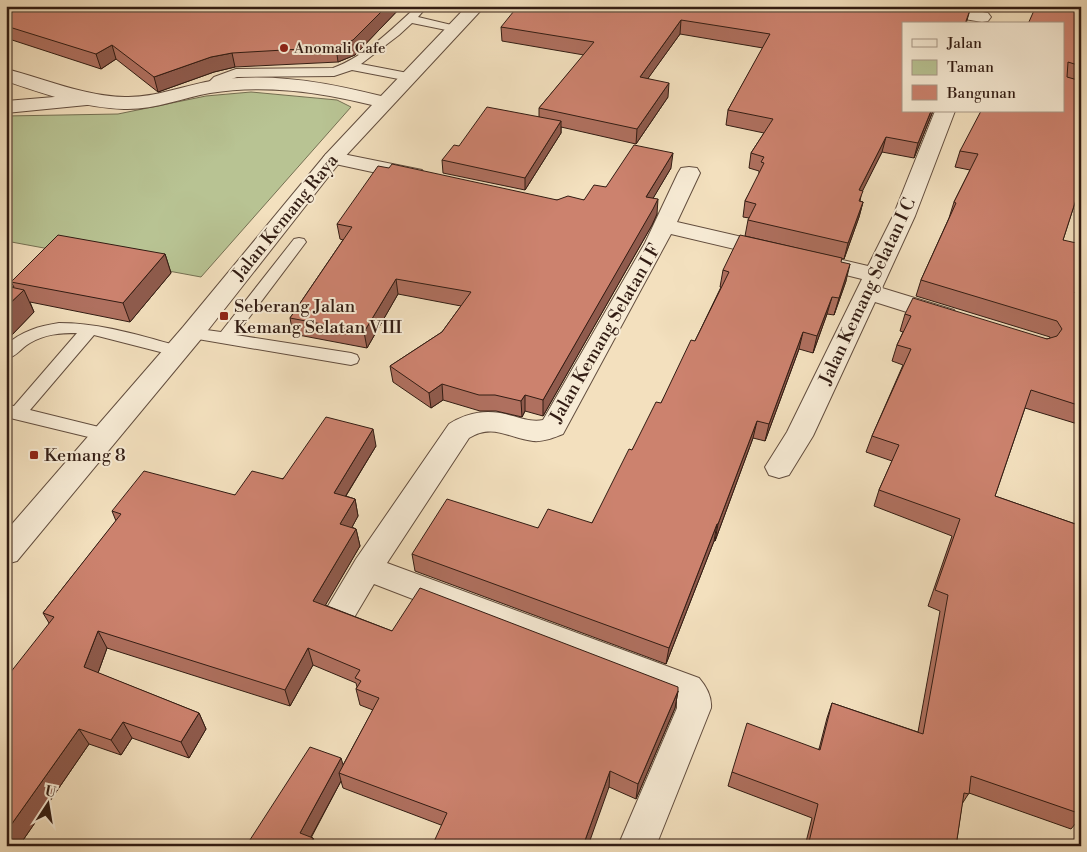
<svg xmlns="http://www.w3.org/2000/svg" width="1087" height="852" viewBox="0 0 1087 852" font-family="'Libre Bodoni',serif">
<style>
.green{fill:#b8c393;stroke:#757053}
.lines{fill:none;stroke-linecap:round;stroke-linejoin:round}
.service-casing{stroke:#624d3e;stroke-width:2}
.minor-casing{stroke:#624d3e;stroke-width:2}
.tertiary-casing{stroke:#624d3e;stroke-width:2}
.service{fill:#f7ebd5;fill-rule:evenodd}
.minor{fill:#f7ebd5;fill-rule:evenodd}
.tertiary{fill:#f7ebd5;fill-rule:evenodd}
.wall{fill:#af705f;stroke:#321c13}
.shaded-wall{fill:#8f5b4d;stroke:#321c13}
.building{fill:#cc826e;stroke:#321c13}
.poi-dot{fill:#8f2418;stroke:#f7ebd5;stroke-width:2}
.labels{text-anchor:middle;stroke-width:4;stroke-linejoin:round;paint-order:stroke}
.far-poi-label{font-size:15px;fill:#321c13;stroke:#f7ebd5;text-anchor:start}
.street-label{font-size:18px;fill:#321c13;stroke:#f7ebd5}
.poi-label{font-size:18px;fill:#321c13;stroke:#f7ebd5;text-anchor:start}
</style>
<rect width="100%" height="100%" fill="#f3e0be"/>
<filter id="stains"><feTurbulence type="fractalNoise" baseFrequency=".004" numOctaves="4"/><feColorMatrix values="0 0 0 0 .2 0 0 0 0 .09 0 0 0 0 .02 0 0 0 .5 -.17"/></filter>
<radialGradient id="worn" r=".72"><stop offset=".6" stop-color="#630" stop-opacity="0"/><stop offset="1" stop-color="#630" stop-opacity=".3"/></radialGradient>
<path class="green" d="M251 92 337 100 351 107 201 277 6 241V116L118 114 206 96Z"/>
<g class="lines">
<defs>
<path id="service" d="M419 7 424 10 418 17 460 27 462 29 456 32 412 23 399 35 361 64 413 74 415 77 413 80 409 81 352 70 334 76 237 77C226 80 218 89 210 91L204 87 214 77 236 69 333 68C364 57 391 30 415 8Z
M299 238 304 239 306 242 236 335 351 353 357 355 359 359 357 363 351 365 186 337 184 333 186 329 192 328 221 332 294 239Z
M59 323C102 323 141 336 182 347L184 351 182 355 176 356 94 335 30 410 111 430 114 435 111 440 105 441 6 417V405L14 406 77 333C60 333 45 334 30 343 21 348 16 357 6 359V345C22 331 39 326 59 323Z"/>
<path id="minor" d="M910 6H950L988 13 991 17 988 21 982 22 918 11 912 10Z
M90 94 97 96 100 100 97 104 6 113V101Z
M935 111H955L915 216 882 288 954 310 957 316 954 322 945 324 875 302 813 436 789 475 779 478 769 475 765 467 787 432 862 279 805 265 801 260 805 255 813 253 868 266 893 216Z
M333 152 422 170 425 175 422 180 414 181 326 162 323 158 326 154Z
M689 167 697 168 700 173 677 222 781 246 785 251 781 256 773 258 671 234 563 434C553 438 543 442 533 441 508 438 493 423 469 438L387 563 699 678C706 686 712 697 711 708L656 846H618L677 708V702L675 700 374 584 352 621 341 624 330 621 325 611 356 559 449 424C470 411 489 409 513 416 523 419 533 422 543 420L645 243 678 173 681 168Z"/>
<path id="tertiary" d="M467 6H485L340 162 201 339 17 561 6 564V531L183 327 326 154 372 105C319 92 265 84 210 93 182 98 154 110 124 109 84 108 44 94 6 81V69C46 79 83 96 125 97 154 98 182 86 211 81 269 72 325 82 381 96Z"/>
</defs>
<use href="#service" class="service-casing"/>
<use href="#minor" class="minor-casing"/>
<use href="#tertiary" class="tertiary-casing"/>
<use href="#service" class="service"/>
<use href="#minor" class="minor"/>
<use href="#tertiary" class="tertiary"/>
</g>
<path class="wall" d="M6 6H402L355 55 338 62 235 67 214 72 158 92 116 59 101 69 6 38Z
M883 6H971L966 24H903V111H933L914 158 882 152 862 191 860 201 863 202 859 217 844 259 745 236 748 220 749 218 743 217 745 201 759 175V171L749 168 751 153 764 133 726 125 728 110 763 48 680 34 648 78 668 97 636 144 561 127V133L525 190 443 173 442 160 459 146 539 117V108L584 55 502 41 501 27 883 7Z
M1081 6V184L1063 240 1075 293 1081 294V425L1025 408 995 496 1081 526V817L1071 829 969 793 962 804 956 846H805L812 818 728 786 732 772 819 749 827 718 832 703 918 732 940 611 928 606 952 536 874 506 879 490 892 461 866 452 872 436 903 365 892 361 897 345 903 332 900 331 905 314 1047 339 1050 338V337L916 296 921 280 949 218 954 202 970 170 955 167 960 151 1063 24Z
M671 168 653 198 657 214 652 225 543 416 525 411 522 417 496 411H480L443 400 431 408 393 382 390 366 442 332 461 306 398 294 367 348 293 334 290 318 343 240 340 239 337 224 557 200H584L606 187Z
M165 254 171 273 130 322 30 302 34 312 9 338 6 337V286L14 287 11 282Z
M841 262 846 281 834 315 827 314 813 353 799 349 765 441 753 438 715 541H714L666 664 415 571 412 554 538 528 592 523 632 450 661 403 695 341 721 287H720L723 270Z
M376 446 346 496 355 499 358 516 352 527 356 529 360 546 325 605 392 631 678 691 675 708 636 799 609 787 441 825 343 788 341 781 311 838H313L316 846H246L343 765 373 710 360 705 356 689 357 687 356 683 313 665 290 706 107 648 98 673 199 713 206 729 189 758 132 738 121 755 89 744 19 846H6L49 623 43 613 116 521 112 511 235 495Z"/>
<path class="shaded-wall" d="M387 6H402L355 55 338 62 336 47Z
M681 20 680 34 639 91 640 77Z
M112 45 116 59 101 69 96 54Z
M232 53 235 67 214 72 158 92 154 77 211 57Z
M669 83 668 97 636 144 637 129Z
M931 111H933L914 158 918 143Z
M561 121V133L525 190V178Z
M886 137 882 152 855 206 859 190Z
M673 153 671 168 645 212 646 197Z
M658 199 657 214 652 225 543 416V400Z
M863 202 859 217 844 259 848 243Z
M165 254 171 273 130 322 123 303Z
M850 264 846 281 834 315 839 298Z
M396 279 398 294 367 348 364 332Z
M24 290 34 312 9 338 6 333V307Z
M832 297 827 314 813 353 817 336Z
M803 332 799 349 765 441 769 424Z
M442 384 443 400 431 408 429 393Z
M525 395V411L522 417 521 401Z
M757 421 753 438 715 541 718 524Z
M373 429 376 446 337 510 334 493Z
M355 499 358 516 344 542 340 524Z
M717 524 714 541 666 664 669 648Z
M356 529 360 546 318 618 313 601Z
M98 631 107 648 94 684 84 667Z
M308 648 313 665 290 706 285 690Z
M678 691 675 708 636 799 638 784Z
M199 713 206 729 189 758 181 742Z
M123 722 132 738 121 755 111 740Z
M79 729 89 744 19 846H6V832Z
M341 758 346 774 339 773 341 781 306 846 300 833Z
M610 771 609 787 588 846H583Z
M313 838 316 846H309Z"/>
<path class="building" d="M6 6H387L353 40 336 47 232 53 211 57 154 77 112 45 96 54 6 26Z
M518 6H877L883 7V6H964L971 7 965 24H903V111H931L918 143 886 137 859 190 863 191 859 201 863 202 848 243 748 220 756 204 745 201 764 163 761 162 764 157 751 153 773 119 728 110 770 34 681 20 640 77 669 83 637 129 539 108 594 42 501 27Z
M1036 6H1081V66L1068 62 1067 77 1081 81V184L1063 240 1081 244V274L1075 293 1081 294V406L1031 390 995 496 1081 526V814L971 776 969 794 964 793 956 846H808L818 804 732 772 747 723 820 750 832 703 923 734 948 595 935 590 960 519 879 490 899 445 872 436 911 349 897 345 911 316 905 314 913 298 1047 339 1057 336 1062 329 1057 321 921 280 956 203 954 202 978 154 960 151 981 111H1063V24H1028Z
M487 107 561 121 525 178 442 160 454 145 459 146Z
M634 145 673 153 646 197 658 199 653 209 543 400 525 395 521 401 495 395H479L442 384 429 393 390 366 442 332 471 292 396 279 364 332 290 318 352 227 337 224 378 166 389 168 392 164 557 200 568 196 584 200 594 185 606 187Z
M58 235 165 254 123 303 11 282Z
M740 235 842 258 841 262 850 264 839 298 832 297 817 336 803 332 769 424 757 421 718 524H717L669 648 412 554 447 499 538 528 548 509 592 523 629 449 632 450 656 402 661 403 691 340 695 341 729 272 723 270Z
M6 286 24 290 6 307Z
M326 417 373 429 334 493 355 499 340 524 356 529 313 601 392 631 420 588 678 687V691L638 784 610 771 583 846H432L447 813 339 773 379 698 356 689 361 681 355 678 360 670 308 648 285 690 98 631 84 667 199 713 181 742 123 722 111 740 79 729 6 832V678L54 617 43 613 121 514 112 511 144 471 235 495 252 471 283 479Z
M310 747 341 758 300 833 313 838 309 846H246Z"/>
<g class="poi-dot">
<circle cx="284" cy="48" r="5"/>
<rect x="219" y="311" width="10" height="10" rx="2.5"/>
<rect x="29" y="450" width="10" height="10" rx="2.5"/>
</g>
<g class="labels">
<g class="far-poi-label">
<text x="294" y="53">Anomali Cafe</text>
</g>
<g class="street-label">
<text transform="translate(285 217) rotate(-51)" y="6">Jalan Kemang Raya</text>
<text transform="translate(867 291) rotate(-65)" y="6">Jalan Kemang Selatan I C</text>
<text transform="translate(605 333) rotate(-60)" y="6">Jalan Kemang Selatan I F</text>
</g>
<g class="poi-label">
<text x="234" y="312">Seberang Jalan<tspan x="234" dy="21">Kemang Selatan VIII</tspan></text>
<text x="44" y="461">Kemang 8</text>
</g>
</g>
<rect width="1087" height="852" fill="none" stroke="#f3e0be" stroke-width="25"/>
<rect x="8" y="8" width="1072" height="837" fill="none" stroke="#321c13" stroke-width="2.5"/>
<rect x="12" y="12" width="1062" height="827" fill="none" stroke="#321c13"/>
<rect x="902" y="22" width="162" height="90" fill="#f7ebd5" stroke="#a89887"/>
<rect x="912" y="39" width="25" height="8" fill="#f7ebd5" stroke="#a89887"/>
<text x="947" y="48" font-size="15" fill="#321c13">Jalan</text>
<rect x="912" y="60" width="25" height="15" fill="#b8c393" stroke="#a89887"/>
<text x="947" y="72" font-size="15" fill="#321c13">Taman</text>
<rect x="912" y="85" width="25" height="15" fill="#cc826e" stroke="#a89887"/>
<text x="947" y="98" font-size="15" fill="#321c13">Bangunan</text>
<g transform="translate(48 804) rotate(12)" stroke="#f7ebd5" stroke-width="4" paint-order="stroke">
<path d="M0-4L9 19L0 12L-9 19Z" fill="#321c13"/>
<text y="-8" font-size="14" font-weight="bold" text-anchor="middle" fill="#321c13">U</text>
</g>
<rect width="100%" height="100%" filter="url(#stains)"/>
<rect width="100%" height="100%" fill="url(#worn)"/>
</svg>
